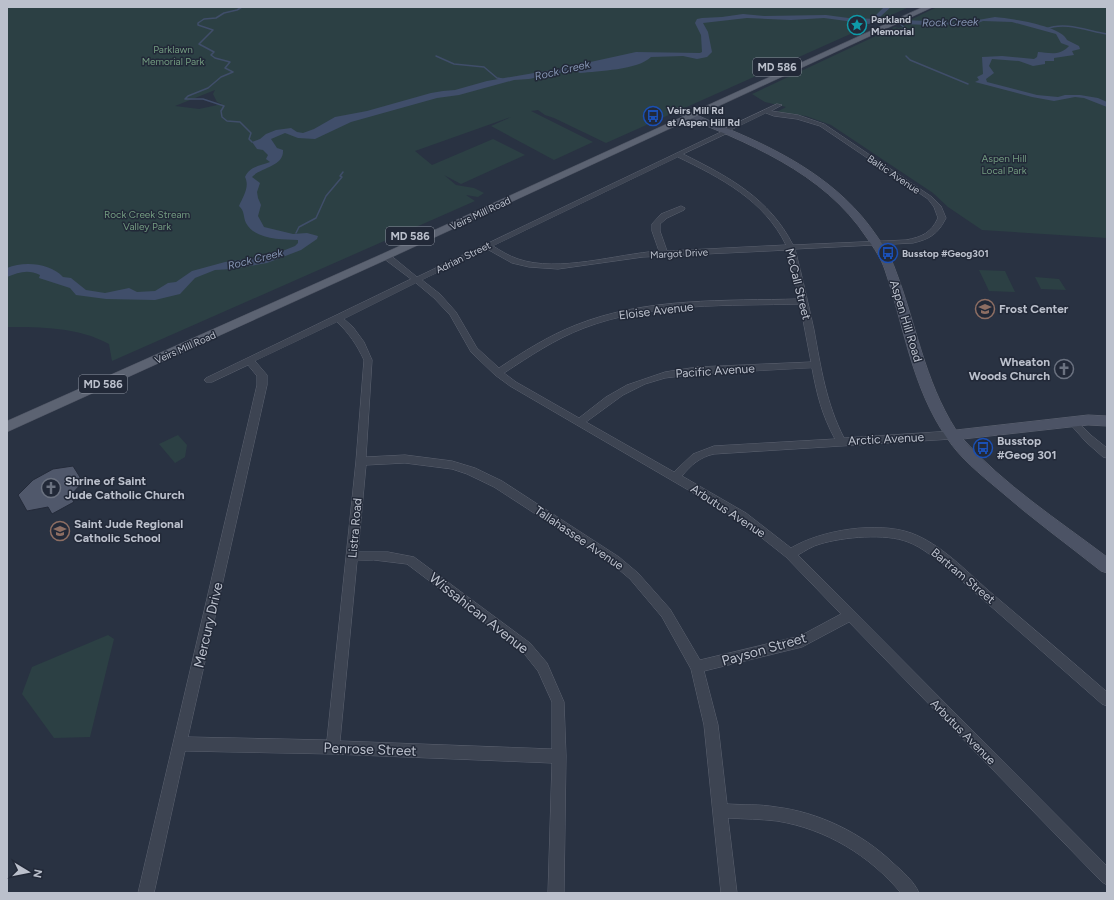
<svg xmlns="http://www.w3.org/2000/svg" width="1114" height="900" viewBox="0 0 1114 900" font-family="Figtree,sans-serif">
<style>
.green{fill:#2c4044;fill-rule:evenodd}
.water{fill:#404e6a}
.lines{fill:none;stroke-linecap:round;stroke-linejoin:round}
.stream{stroke:#404e6a;stroke-width:1.5}
.river{fill:#404e6a;fill-rule:evenodd}
.building{fill:#50586b;stroke:#242b3a}
.street-casing{stroke:#5c6270;stroke-width:1}
.secondary-casing{stroke:#5c6270;stroke-width:1}
.primary-casing{stroke:#474d5c;stroke-width:1}
.street{fill:#3d4452;fill-rule:evenodd}
.secondary{fill:#4c5365;fill-rule:evenodd}
.primary{fill:#5c6372;fill-rule:evenodd}
.labels{text-anchor:middle;stroke-width:3;stroke-linejoin:round;paint-order:stroke}
.far-poi-label{font-size:10px;font-weight:bold;fill:#bbc0cc;stroke:#222938;text-anchor:start}
.far-park-label{font-size:10px;fill:#739b80;stroke:#222938}
.far-street-label{font-size:10px;fill:#bbc0cc;stroke:#222938}
.far-water-label{font-size:11px;font-style:italic;fill:#8493b1;stroke:#222938}
.shield{fill:#222938;stroke:#8d93a0;stroke-width:1}
.shield-label{font-size:11px;font-weight:bold;fill:#bbc0cc}
.street-label{font-size:12px;fill:#bbc0cc;stroke:#222938}
.poi-label{font-size:12px;font-weight:bold;fill:#bbc0cc;stroke:#222938;text-anchor:start}
.near-street-label{font-size:14px;fill:#bbc0cc;stroke:#222938}
</style>
<rect width="100%" height="100%" fill="#293242"/>
<path class="green" d="M7 7H909L887 17H880L862 23 867 24 863 25 866 27 606 143 554 118 545 115 538 110 531 111 593 142 554 160 491 126 511 117 415 151 432 165 493 139 525 155 461 184 444 175 456 185 474 188 484 193 478 197 466 195 475 201 112 361 109 344C78 327 41 327 7 327ZM215 90 213 94 217 102 222 104 199 109 175 106Z
M937 7H1107V238L982 230 948 207 933 193 831 125 806 116 777 112 786 107 765 102 752 94 895 27 899 28 906 24V23L911 21H908Z
M979 270 1005 271 1015 292 989 291Z
M1035 277 1059 279 1066 290 1041 289Z
M178 435 187 445 185 457 175 463 159 444Z
M108 635 114 639 90 737 54 738 22 694 32 667Z"/>
<path class="water" d="M884 7H891L880 17V18L869 24 824 18 791 20 747 18 703 23 708 32 712 52 707 57 697 59 683 56 651 57C638 70 598 71 580 73L574 70 529 79 514 80 459 95 437 98 351 122 315 139 298 138 285 133 271 139 277 148 283 150C284 167 261 167 252 177L260 183 257 192 258 198 261 205 258 216 264 227 293 234 307 233 318 236 317 239 301 250 267 263 232 269 215 270 195 278 180 294 155 300 106 299 76 295 70 288 39 278 40 275C28 269 19 272 7 277V268C24 261 50 263 63 277L71 278 86 290 105 293 129 288 137 292 155 291 168 283 176 282 192 271 225 262 270 256 295 246 298 243V240C282 239 255 240 246 223 243 217 245 211 239 206 243 197 250 187 245 177 250 166 260 166 270 162L266 159 268 155 263 150 257 149 252 142 260 139 266 134 276 130 291 128 297 132 303 133 314 129 335 117 367 111 431 93 443 91 455 90 487 81 563 68 636 52 700 53 702 52 701 35 695 23 697 19 702 18 722 17 743 14 764 16 826 15 856 19H872Z
M995 17C1009 18 1062 26 1067 40L1079 46 1080 49 1072 51 1074 55 1054 58V61H1045V64L1033 66 1019 61 992 59 989 66 994 73 986 79 987 82 1037 95 1058 97 1065 95H1080L1098 98 1107 102V107L1084 98 1075 97 1054 101 1032 97 975 82 979 80 977 77 983 74 982 57 1002 56 1034 59 1037 57 1038 52C1050 53 1060 56 1069 46L1061 43 1056 34 1012 22 983 21 975 24 959 25 906 23 908 21 961 23Z"/>
<g class="lines">
<path class="stream" d="M242 7 237 10 224 13 216 18 204 19 198 23V25L213 30 199 44 214 52 211 55 215 58 230 62 225 68 233 72 221 77 208 88 188 96 185 99H203L224 106 221 111 222 117 227 121 240 122 251 133 249 139 252 142
M1046 29C1065 21 1088 31 1107 34
M885 35 905 28 899 23
M436 56 454 64 484 67 497 78 502 79
M906 56 910 60 968 84
M296 233 299 227 316 218 326 196 342 177 340 176 343 172"/>
<path class="river" d="M851 18 928 21 932 23 928 25 854 22 850 20Z"/>
</g>
<path class="building" d="M73 466 83 482 70 496 74 502 52 514 48 507 27 511 18 495 33 480 53 469Z"/>
<g class="lines">
<defs>
<path id="street" d="M777 104 782 105 771 111 798 115 824 124 932 197 941 206 946 218C938 234 930 239 913 243L795 249C802 276 808 303 814 330 821 368 826 403 844 438L952 431 957 435 952 439 714 454C700 457 691 465 682 476L746 513 791 548C821 530 877 521 911 533 941 544 966 571 989 591 1028 624 1068 658 1107 692V706L1102 704 946 567C934 558 922 547 908 542 886 533 843 537 820 544 812 546 805 551 798 555L1107 866V885L1102 882 849 622 802 647 704 671 718 725 727 804C743 805 759 804 776 807 818 812 862 833 893 863 902 871 914 881 919 893H901C869 855 826 829 777 821 761 819 744 819 728 818L737 893H721L704 725 691 669 662 617 630 579 611 563 494 487 467 474 452 469 405 463 366 465 358 552H388L414 557 530 643 547 663 564 702 566 756 564 893H548L552 763 333 754 185 751 154 893H138L257 385V376L248 365 212 382H206L204 380 206 378 411 279 383 258V254H389L417 277 723 131 724 129ZM766 113 774 116 797 119 820 126 928 199 934 207 938 218C931 233 922 237 906 240L793 245C769 198 729 177 683 154L730 132 731 130ZM678 157C721 178 764 200 786 245L667 251 660 231V224L667 218 684 210 685 208 681 206 661 214 652 224V231L659 251C616 254 559 273 518 259 509 256 501 251 493 246ZM487 249 512 263 529 267 558 269 643 257 788 250 799 299C726 301 646 297 576 325 548 336 523 352 499 368L477 348 456 312 440 294 422 280ZM416 283 434 298 450 315 471 352 495 375 510 386 738 519 786 557 841 614 800 636 700 660 670 609 638 573 619 557 502 481 475 468 452 461 405 455 366 457 372 360 364 342 353 327 344 319ZM800 304 811 362 697 367 665 372 627 385 606 397 579 418 516 382 504 373C530 356 555 339 584 328 652 302 729 306 800 304ZM337 322C349 333 357 345 364 360L356 461 327 740 188 737 267 385V375L255 361ZM812 368C817 395 822 415 835 439L714 446 693 454 674 472 586 422 623 395 645 384 665 378 697 374ZM374 560 407 564 522 651 538 671 552 702V749L340 741 357 561Z
M1073 419 1076 420 1092 436 1107 448V458L1103 457 1086 442 1070 424 1068 422 1070 420Z"/>
<path id="secondary" d="M678 108C694 113 710 121 726 128 784 152 840 182 876 235 883 245 891 257 895 269 916 323 924 380 956 430L1088 415 1107 416V426L1088 425 963 439C1004 485 1058 520 1107 557V573L1101 571C1067 544 1031 518 998 489 980 474 960 458 947 438 912 388 904 326 885 270 881 258 874 248 867 238 823 171 746 142 675 113L674 111Z"/>
<path id="primary" d="M923 7H933L390 258 7 432V421L382 254Z"/>
</defs>
<use href="#street" class="street-casing"/>
<use href="#secondary" class="secondary-casing"/>
<use href="#primary" class="primary-casing"/>
<use href="#street" class="street"/>
<use href="#secondary" class="secondary"/>
<use href="#primary" class="primary"/>
</g>
<defs>
<symbol id="sight-ring" viewBox="-11 -11 22 22"><circle r="9.5" fill="#222938" stroke="#0f9aa8" stroke-width="1.5"/><path d="M0-6L1.8-2.2L6-1.7L2.9 1.2L3.7 5.4L0 3.3L-3.7 5.4L-2.9 1.2L-6-1.7L-1.8-2.2Z" fill="#0f9aa8"/></symbol>
<symbol id="bus-ring" viewBox="-11 -11 22 22"><circle r="9.5" fill="#222938" stroke="#1a4fb4" stroke-width="1.5"/><path d="M-5-6H5V4H4V6H2V4H-2V6H-4V4H-5ZM-3.5-4V0h7V-4ZM-3.5 1.2v1.5H-2V1.2ZM2 1.2v1.5H3.5V1.2Z" fill="#1a4fb4"/></symbol>
<symbol id="school-ring" viewBox="-11 -11 22 22"><circle r="9.5" fill="#222938" stroke="#8d6e63" stroke-width="1.5"/><path d="M0-5L7-2L0 1L-7-2ZM-4 1L0 2.5L4 1V4Q0 6-4 4Z" fill="#8d6e63"/></symbol>
<symbol id="church-ring" viewBox="-11 -11 22 22"><circle r="9.5" fill="#222938" stroke="#6b7280" stroke-width="1.5"/><path d="M-1.2-6h2.4v3.5h3.3v2.4h-3.3V6h-2.4V-.1h-3.3v-2.4h3.3Z" fill="#6b7280"/></symbol>
</defs>
<g fill-rule="evenodd">
<use href="#sight-ring" x="846" y="14" width="22" height="22"/>
<use href="#bus-ring" x="642" y="105" width="22" height="22"/>
<use href="#bus-ring" x="877" y="242" width="22" height="22"/>
<use href="#school-ring" x="974" y="298" width="22" height="22"/>
<use href="#church-ring" x="1053" y="358" width="22" height="22"/>
<use href="#bus-ring" x="972" y="437" width="22" height="22"/>
<use href="#church-ring" x="40" y="477" width="22" height="22"/>
<use href="#school-ring" x="49" y="520" width="22" height="22"/>
</g>
<g class="labels">
<g class="far-poi-label">
<text x="871" y="23">Parkland<tspan x="871" dy="12">Memorial</tspan></text>
<text x="667" y="114">Veirs Mill Rd<tspan x="667" dy="12">at Aspen Hill Rd</tspan></text>
<text x="902" y="257">Busstop #Geog301</text>
</g>
<g class="far-park-label">
<text x="173" y="53">Parklawn<tspan x="173" dy="12">Memorial Park</tspan></text>
<text x="1004" y="162">Aspen Hill<tspan x="1004" dy="12">Local Park</tspan></text>
<text x="147" y="218">Rock Creek Stream<tspan x="147" dy="12">Valley Park</tspan></text>
</g>
<g class="far-street-label">
<text transform="translate(894 174) rotate(34)" y="4">Baltic Avenue</text>
<text transform="translate(480 213) rotate(-25)" y="4">Veirs Mill Road</text>
<text transform="translate(679 253) rotate(-3)" y="4">Margot Drive</text>
<text transform="translate(463 257) rotate(-26)" y="4">Adrian Street</text>
<text transform="translate(185 347) rotate(-24)" y="4">Veirs Mill Road</text>
</g>
<g class="far-water-label">
<text transform="translate(950 22) rotate(-1)" y="4">Rock Creek</text>
<text transform="translate(562 70) rotate(-13)" y="4">Rock Creek</text>
<text transform="translate(255 259) rotate(-14)" y="4">Rock Creek</text>
</g>
<g class="shield">
<rect x="753" y="58" width="48" height="18" rx="3"/>
<rect x="386" y="227" width="48" height="18" rx="3"/>
<rect x="79" y="375" width="48" height="18" rx="3"/>
</g>
<g class="shield-label">
<text x="777" y="71">MD 586</text>
<text x="410" y="240">MD 586</text>
<text x="103" y="388">MD 586</text>
</g>
<g class="street-label">
<text transform="translate(798 284) rotate(76)" y="4">McCall Street</text>
<text transform="translate(656 311) rotate(-7)" y="4">Eloise Avenue</text>
<text transform="translate(906 321) rotate(73)" y="4">Aspen Hill Road</text>
<text transform="translate(715 371) rotate(-4)" y="4">Pacific Avenue</text>
<text transform="translate(886 439) rotate(-3)" y="4">Arctic Avenue</text>
<text transform="translate(728 511) rotate(33)" y="4">Arbutus Avenue</text>
<text transform="translate(355 528) rotate(-85)" y="4">Listra Road</text>
<text transform="translate(579 538) rotate(34)" y="4">Tallahassee Avenue</text>
<text transform="translate(963 576) rotate(40)" y="4">Bartram Street</text>
<text transform="translate(963 732) rotate(45)" y="4">Arbutus Avenue</text>
</g>
<g class="poi-label">
<text x="999" y="313">Frost Center</text>
<text x="1050" y="366" text-anchor="end">Wheaton<tspan x="1050" dy="14">Woods Church</tspan></text>
<text x="997" y="445">Busstop<tspan x="997" dy="14">#Geog 301</tspan></text>
<text x="65" y="485">Shrine of Saint<tspan x="65" dy="14">Jude Catholic Church</tspan></text>
<text x="74" y="528">Saint Jude Regional<tspan x="74" dy="14">Catholic School</tspan></text>
</g>
<g class="near-street-label">
<text transform="translate(479 613) rotate(38)" y="5">Wissahican Avenue</text>
<text transform="translate(208 625) rotate(-77)" y="5">Mercury Drive</text>
<text transform="translate(764 649) rotate(-16)" y="5">Payson Street</text>
<text transform="translate(370 749) rotate(2)" y="5">Penrose Street</text>
</g>
</g>
<rect width="1114" height="900" fill="none" stroke="#bbc0cc" stroke-width="16"/>
<g transform="translate(28 872) rotate(100)" stroke="#222938" stroke-width="3" paint-order="stroke">
<path d="M0-3L7 15L0 10L-7 15Z" fill="#bbc0cc"/>
<text y="-6" font-size="11" font-weight="bold" text-anchor="middle" fill="#bbc0cc">N</text>
</g>
</svg>
